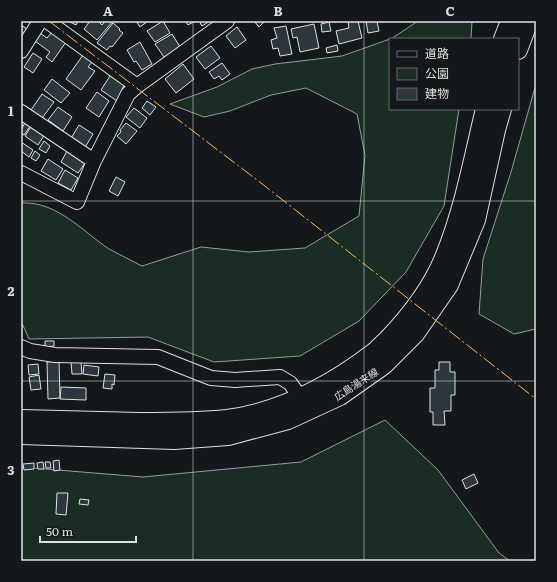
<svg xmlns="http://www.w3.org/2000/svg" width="557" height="582" viewBox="0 0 557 582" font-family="Literata,'Noto Sans JP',serif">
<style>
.green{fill:#1a2d24;stroke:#939e99}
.building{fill:#2c363c;stroke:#d8e6dc}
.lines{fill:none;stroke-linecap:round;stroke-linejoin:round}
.minor-casing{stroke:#d8e6dc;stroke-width:16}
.major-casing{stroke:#d8e6dc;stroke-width:20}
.minor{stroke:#14181c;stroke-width:14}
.major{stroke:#14181c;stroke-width:18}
.power{stroke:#ffb74d;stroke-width:1;stroke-dasharray:14 3 2 3;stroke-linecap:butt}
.grid{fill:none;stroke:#d8e6dc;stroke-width:1;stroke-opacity:0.55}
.labels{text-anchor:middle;stroke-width:3;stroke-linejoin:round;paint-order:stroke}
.street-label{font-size:10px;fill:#d8e6dc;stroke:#14181c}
.neatline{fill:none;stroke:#d8e6dc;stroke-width:1.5}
.grid-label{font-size:13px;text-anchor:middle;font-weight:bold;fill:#d8e6dc}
</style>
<rect width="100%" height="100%" fill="#14181c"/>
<path class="green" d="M418 21H472L471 39H391Z
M390 39V109H459L444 206 406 272 359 321 300 356 214 362 148 337 29 339 21 321V203C57 201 82 231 109 249 120 255 131 260 142 266L201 247 249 252 305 248 359 216 365 155 357 114 306 88 271 95 230 111 204 117 170 104 217 87 252 69 275 64 342 56Z
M536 84V329L514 334 479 314 483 259 511 172Z
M385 420 438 470 499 553 510 561H21V467L143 477 301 462Z"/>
<path class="building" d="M68 21H78L76 25Z
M90 21H98L102 25 105 21H113L97 40 84 29Z
M136 21H148L140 27Z
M163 21 170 33 155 42 147 31Z
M185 21H195L188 25Z
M199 21H210L202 26Z
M254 21H265L259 27Z
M348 21H358L362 38 339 44 336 31 349 28Z
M366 21H377L379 31 368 33Z
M329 22 331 31 322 32 321 24Z
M113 23 120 29 119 30 123 33 112 47 110 46 107 50 97 43Z
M314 24 319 48 300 52 297 37 293 38 291 29Z
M21 25 27 29 21 37Z
M286 26 292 54 280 56 278 48 273 49 271 40 277 38 274 28Z
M237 27 246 40 235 48 226 36Z
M52 32 66 42 52 62 46 57 50 52 35 41 40 33 47 38Z
M172 34 180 47 164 57 155 44Z
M140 42 152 64 142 70 136 61 134 62 127 50Z
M337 45 338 51 327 53 326 48Z
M211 46 220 58 205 69 196 57Z
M33 53 42 59 33 73 24 67Z
M83 55 92 62 88 67 95 71 81 90 66 79Z
M222 63 230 74 222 80 219 76 214 79 209 72Z
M183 64 194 79 176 93 165 79Z
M110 76 124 85 117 101 101 90Z
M52 79 70 93 61 103 44 90Z
M97 92 109 101 99 117 86 108Z
M42 94 54 102 42 118 31 110Z
M147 101 156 107 150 115 142 108Z
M58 107 72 117 63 131 48 120Z
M134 108 147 118 140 128 126 117Z
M26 121 31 125 24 135 21 133V130Z
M126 123 137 131 126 144 117 136 121 132 120 130Z
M32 125 45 134 38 145 25 136Z
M79 125 93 134 84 149 70 140Z
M44 141 50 146 46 153 39 149Z
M21 142 33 150 29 157 21 151Z
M35 151 40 155 36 161 31 158Z
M67 151 85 163 78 173 61 162Z
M48 159 63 169 56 180 41 171Z
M65 170 78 178 71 190 58 183Z
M116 177 125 182 118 196 109 191Z
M45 341H54V346L45 347Z
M59 361 60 398 48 399 47 362Z
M71 362H81L82 374H72Z
M439 362H450V372H455V395H451V411H444L445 425H433V412H430V388H435V370H439Z
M38 364 39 374 29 375 28 365Z
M84 365 99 367 98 376 83 374Z
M105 374 115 375 114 385 112 384V389L103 388Z
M39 375 41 389 31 390 29 377Z
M61 387 86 388V400L60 399Z
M59 460 60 470 54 471 53 461Z
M43 462 44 469H38L37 463Z
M45 462H50L51 468H46Z
M34 463V469L24 470 23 464Z
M474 474 478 483 466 489 462 480Z
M57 493H68L66 515 56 514Z
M80 499 89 500 88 505 79 504Z"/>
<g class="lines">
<defs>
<path id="minor" d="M47 21 137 86
M21 51 40 21
M21 112 94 161
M21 173 77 202 94 161 128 94 137 86 227 21
M21 347 30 351 55 355 158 357 211 378 235 380 280 377 290 383 300 397"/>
<path id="major" d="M503 39 510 21
M518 50 529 21
M21 419C61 420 101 421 140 422 169 422 199 422 227 419 280 412 331 385 373 353 378 349 382 344 387 340 410 316 433 286 445 255 464 208 473 158 485 109
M21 435 174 440 228 436 288 420 340 396 384 365 415 334 449 285 476 220 496 130 502 109"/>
</defs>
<use href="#minor" class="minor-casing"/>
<use href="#major" class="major-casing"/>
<use href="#minor" class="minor"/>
<use href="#major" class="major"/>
<path class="power" d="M49 21 261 183 536 399"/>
</g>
<path class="grid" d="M193 21V561M364 21V561M21 201H536M21 381H536"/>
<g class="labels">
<g class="street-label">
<text transform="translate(356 384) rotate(-33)" y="4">広島湯来線</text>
</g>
</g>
<rect width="557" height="582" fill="none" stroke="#14181c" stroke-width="44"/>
<rect x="389" y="38" width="130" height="72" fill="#14181c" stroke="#626a69"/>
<rect x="397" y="51" width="20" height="6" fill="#14181c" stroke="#626a69"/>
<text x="425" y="58" font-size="12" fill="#d8e6dc">道路</text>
<rect x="397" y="68" width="20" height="12" fill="#1a2d24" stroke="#626a69"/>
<text x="425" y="78" font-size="12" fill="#d8e6dc">公園</text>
<rect x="397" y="88" width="20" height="12" fill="#2c363c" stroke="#626a69"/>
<text x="425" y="98" font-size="12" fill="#d8e6dc">建物</text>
<path d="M40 536v6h96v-6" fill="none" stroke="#d8e6dc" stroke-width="2"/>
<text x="46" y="536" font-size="12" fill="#d8e6dc" stroke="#14181c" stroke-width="3" paint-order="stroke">50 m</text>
<rect x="22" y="22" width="513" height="538" class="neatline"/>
<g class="grid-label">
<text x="108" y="16">A</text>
<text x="278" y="16">B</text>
<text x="450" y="16">C</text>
<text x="11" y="116">1</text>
<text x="11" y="296">2</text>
<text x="11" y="475">3</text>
</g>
</svg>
